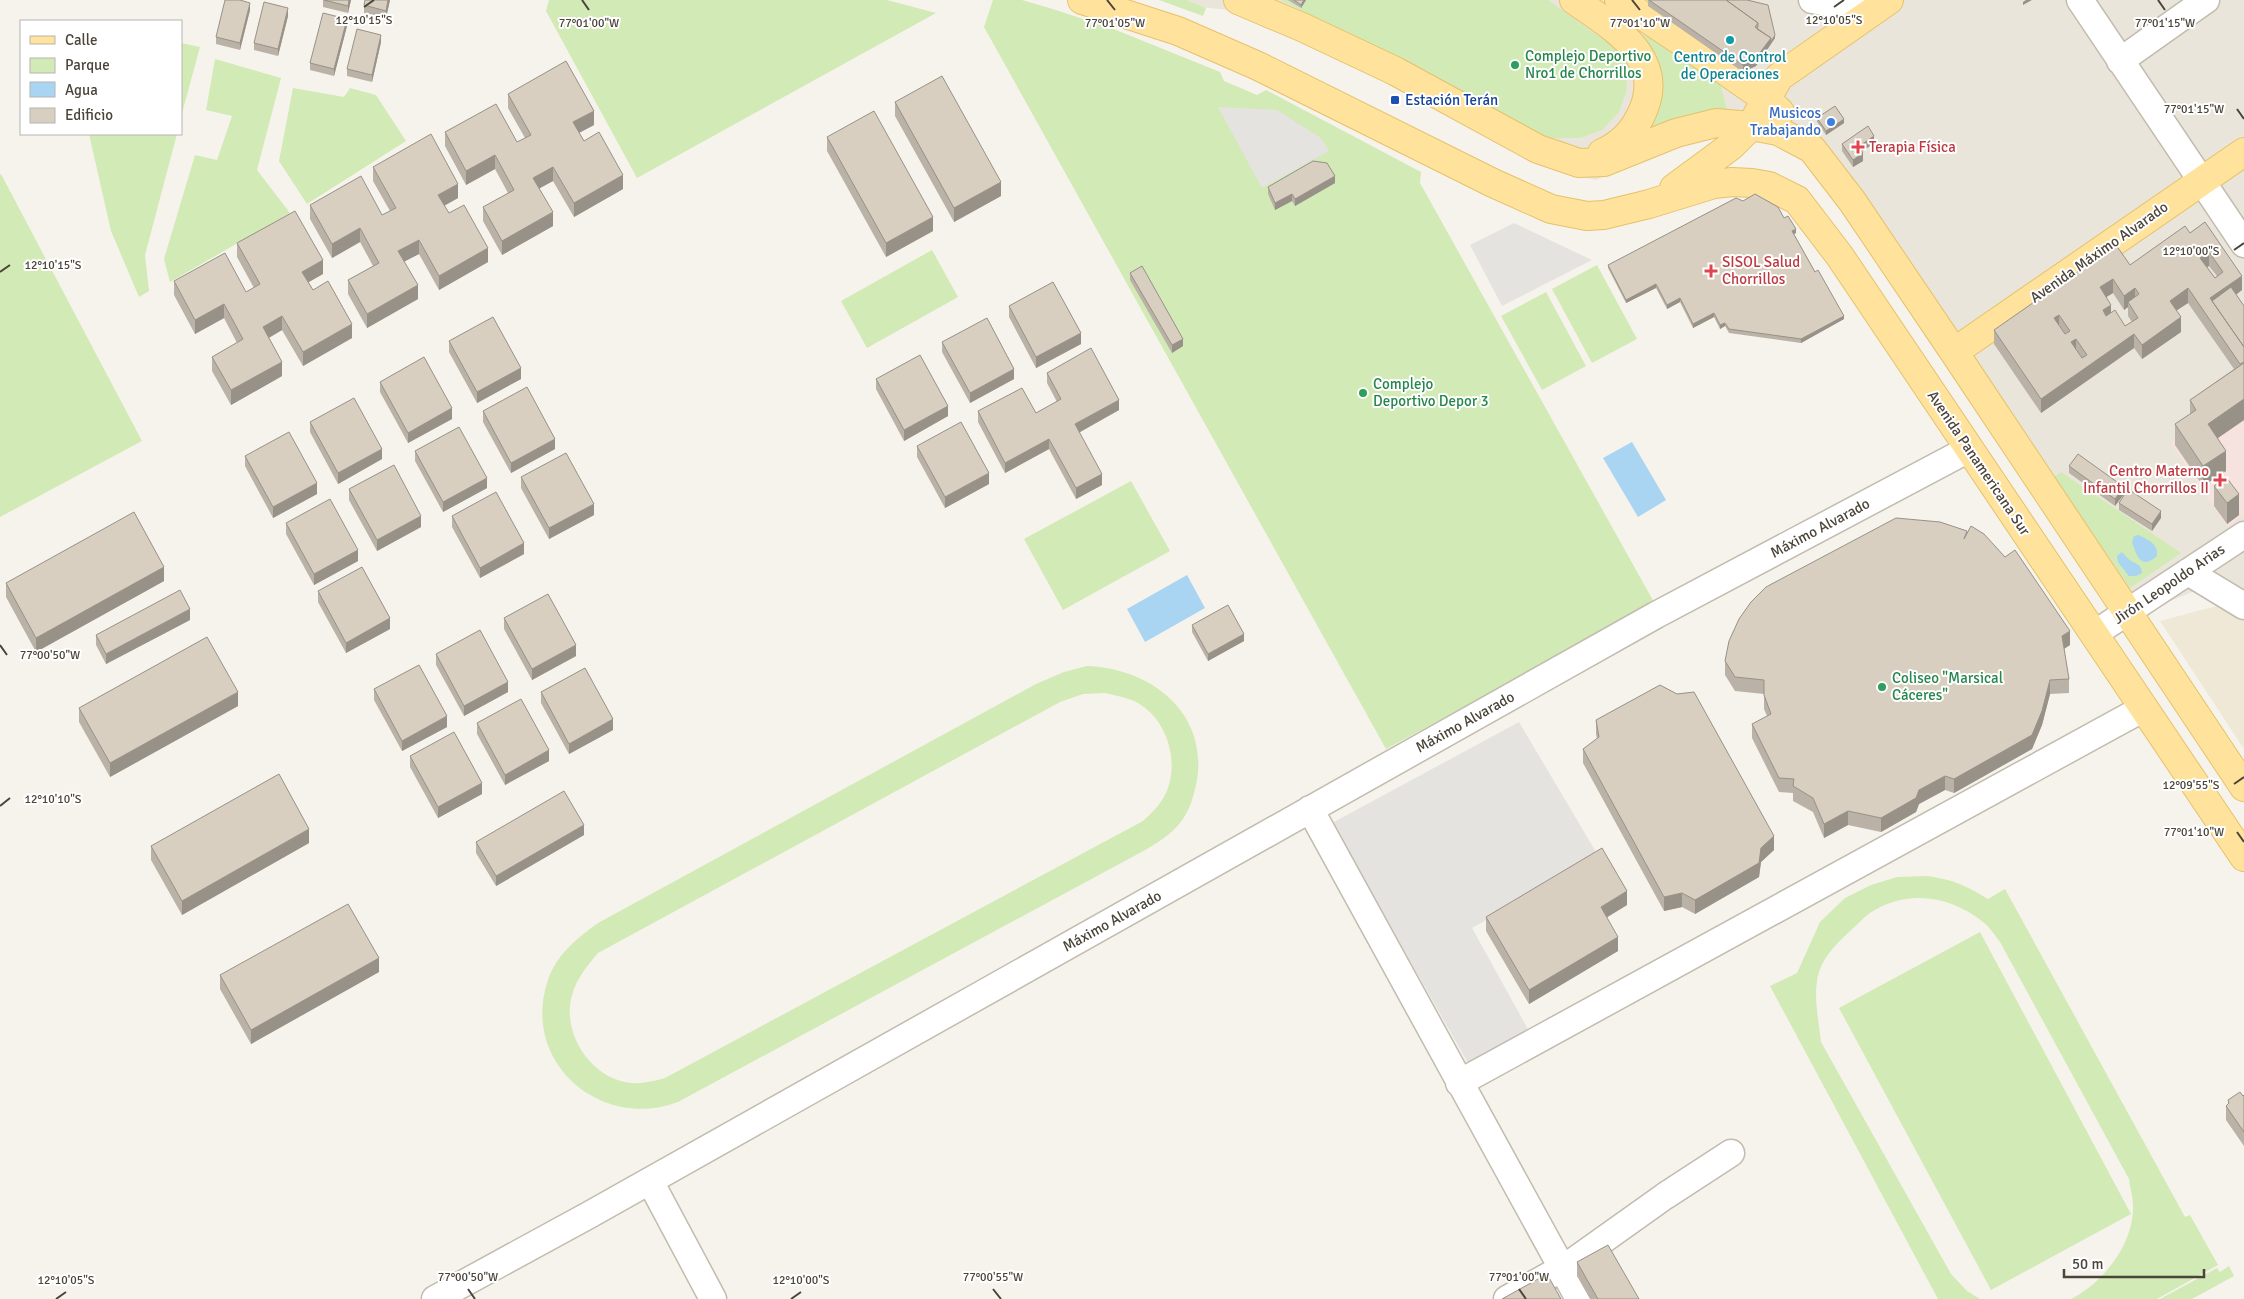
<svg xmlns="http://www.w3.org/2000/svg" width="2244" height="1299" viewBox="0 0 2244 1299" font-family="Signika,sans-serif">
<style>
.residential{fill:#eae5da}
.education{fill:#efe8d6}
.medical{fill:#f6e3e0}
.green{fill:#d2eab5;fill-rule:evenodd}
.parking{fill:#e5e3e0}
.water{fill:#a9d4f2}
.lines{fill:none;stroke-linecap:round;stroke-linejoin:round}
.minor-casing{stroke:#c2bbae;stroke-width:29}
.major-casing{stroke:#e6c16a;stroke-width:30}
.minor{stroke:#fff;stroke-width:26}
.major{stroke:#ffe39c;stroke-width:28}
.wall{fill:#bab2a6;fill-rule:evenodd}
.shaded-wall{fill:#979187}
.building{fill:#d8cfc1;stroke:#979187;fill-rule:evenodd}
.ticks{fill:none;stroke:#4b4439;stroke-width:2}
.culture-dot{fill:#0f9aa8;stroke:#fff;stroke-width:2}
.leisure-dot{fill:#2e9e5b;stroke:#fff;stroke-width:2}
.transit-dot{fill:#1a4fb4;stroke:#fff;stroke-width:2}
.shop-dot{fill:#3f7fe0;stroke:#fff;stroke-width:2}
.health-dot{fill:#e0444e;stroke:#fff;stroke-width:2}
.labels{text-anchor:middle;stroke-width:4;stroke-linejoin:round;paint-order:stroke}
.leisure-label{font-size:15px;fill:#27864d;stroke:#fff;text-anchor:start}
.culture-label{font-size:15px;fill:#0d838f;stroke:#fff}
.transit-label{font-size:15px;fill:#164399;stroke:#fff;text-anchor:start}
.shop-label{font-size:15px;fill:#366cbe;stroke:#fff;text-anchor:end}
.health-label{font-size:15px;fill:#be3a42;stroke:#fff;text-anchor:start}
.street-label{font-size:15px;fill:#4b4439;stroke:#fff}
.ticks-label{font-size:12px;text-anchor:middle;fill:#4b4439;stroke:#fff;stroke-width:4;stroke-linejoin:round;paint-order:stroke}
</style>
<rect width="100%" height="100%" fill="#f6f3ec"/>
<path class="residential" d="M1171 0H2244V616L2199 589 2126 620 1811 162 1787 146 1706 135 1663 150 1596 180 1562 172 1329 50 1241 11 1188 6Z"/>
<path class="education" d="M2220 605 2244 619V749L2160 621Z"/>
<path class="medical" d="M2244 382V515L2227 527 2171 444 2192 430Z"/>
<path class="green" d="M549 0H887L936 13 637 178 546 11Z
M993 0H1022L1056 10 1116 30 1220 72 1224 81 1257 95 1266 90 1421 172 1420 183 1655 604 1386 749 984 27Z
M1159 0H1186L1206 8 1203 16Z
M1281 0H1548L1615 48 1621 60 1627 81 1626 92 1619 112 1602 130 1580 138H1549Z
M1639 24 1720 82 1728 114 1647 130 1654 55Z
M181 43 200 47 181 117Z
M215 59 281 78 257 170 290 213 170 282 164 259 195 155 217 160 232 116 206 110Z
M293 88 344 97 350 88 376 95 406 141 307 204 279 161Z
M89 134H177L145 255 149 291 139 297 111 231Z
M1 174 142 441 0 517V175Z
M932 250 958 297 867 348 841 301Z
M1597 265 1637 339 1592 363 1552 289Z
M1546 292 1586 366 1542 390 1501 316Z
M2061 472 2181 553 2130 588 2054 477Z
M1131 481 1170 551 1063 610 1024 539Z
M1087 666C1150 668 1208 712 1197 780 1194 795 1190 811 1180 823 1171 834 1159 842 1147 849L678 1102C601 1131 522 1063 547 983 555 956 576 939 598 923L1036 684 1064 672ZM1105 693C1117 696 1131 698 1141 705 1167 722 1178 759 1168 788 1163 802 1153 812 1143 821L665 1078C654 1081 643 1084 631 1083 591 1079 561 1033 572 995 577 978 587 966 598 953L1060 702 1083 694Z
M1927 876C1954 880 1965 885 1988 899L2005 889 2185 1217 2190 1215 2218 1265 2157 1299H2071C2103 1283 2134 1244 2133 1206 2133 1197 2130 1188 2129 1179L2000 942C1995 936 1990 927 1983 922 1950 895 1906 889 1870 913 1863 918 1856 926 1850 931 1835 945 1820 960 1817 981 1814 1000 1819 1023 1821 1042L1951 1274 1967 1291 1980 1299H1938L1770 986 1797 973 1820 922 1845 898 1871 885 1897 877Z
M1980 932 2131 1214 1991 1290 1839 1008Z
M2229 1266 2234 1276 2192 1299H2160L2217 1268 2220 1272Z"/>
<path class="parking" d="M1218 107 1277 110 1321 138 1329 151 1262 188Z
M1514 223 1592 260 1502 306 1470 245Z
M1519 722 1599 857 1472 928 1529 1031 1469 1065 1332 823Z"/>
<path class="water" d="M1632 442 1666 500 1638 517 1603 458Z
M2139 535C2149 541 2158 543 2157 556 2141 570 2137 557 2132 542L2134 536Z
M2122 552C2125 555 2128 559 2131 561 2138 565 2141 564 2142 573L2136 576H2129L2118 562 2117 556Z
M1187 575 1205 608 1145 642 1127 609Z"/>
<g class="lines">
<defs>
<path id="minor" d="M1812 0 1841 5 1870 13
M2080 0 2244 244
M2120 61 2206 0
M2188 572 2244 606
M2094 634 2244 535
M1310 809 1579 1299
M1459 1083 2144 708
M650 1181 713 1299
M435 1299 589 1215 1656 615 1969 449
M1507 1299 1568 1265 1665 1196 1731 1153"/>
<path id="major" d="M1082 0 1178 31 1258 66 1493 183 1551 209 1587 216 1604 215 1649 204 1714 184 1732 182 1752 183 1769 186 1797 200 1839 255 2244 857
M1238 0 1304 28 1395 71 1538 149 1579 163 1604 162 1676 133 1716 123 1751 126 1778 131 1812 149 1852 201 1954 352 2244 787
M1574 0C1614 28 1670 59 1640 117 1632 133 1619 146 1602 153
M1619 0 1720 67 1767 100 1780 112
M1674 188 1731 146 1751 126 1779 77 1889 0
M1954 352 2244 152"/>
</defs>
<use href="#minor" class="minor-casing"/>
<use href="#major" class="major-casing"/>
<use href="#minor" class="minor"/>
<use href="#major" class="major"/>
</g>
<path class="wall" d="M323 0H351L348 13 323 7Z
M390 0 386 18 364 13V5Z
M1288 0H1306L1301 8Z
M1648 0H1747L1775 38 1756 66 1743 72 1648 6Z
M250 10 240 50 216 44V37Z
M288 16 278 56 254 50V43Z
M347 26 334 76 310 70V63Z
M381 42 372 82 347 76V69Z
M508 94 594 125 579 133 584 141 623 189 574 217 553 181 539 188 553 226 502 255 483 221V207L508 193 495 169 466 185 445 146V132L517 142 525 138 508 108Z
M895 102 1001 196 954 222 895 116Z
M1817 118 1844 123 1826 135 1817 122Z
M827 137 933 231 886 257 827 151Z
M1874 143 1862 152 1863 161 1853 167 1842 151V144Z
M373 167 458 198 444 206 449 213 488 262 439 290 419 254 404 261 418 299 367 328 348 294V280L373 266 360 242 332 258 310 219V205L382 215 390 211 373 181Z
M1335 183 1295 206 1292 201 1275 210 1268 194V187Z
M1784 218 1796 233 1794 234 1815 272 1844 319 1801 343 1729 333 1725 326 1720 329 1714 317 1693 328 1680 302 1667 309 1656 288 1626 303 1608 268V265Z
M2205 222 2242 290 2236 295 2244 306V420L2217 438 2226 471 2203 486 2175 445V424L2190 414V400L2234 369 2188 303 2176 310 2181 332 2142 359 2134 348 2041 413 1994 344V330L2130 265 2190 233ZM2209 266 2217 276 2215 278 2207 267ZM2113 293 2124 310 2128 307V316L2132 322 2125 326 2111 312 2106 297Z
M237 243 323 274 308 282 313 290 352 338 303 366 282 330 269 338 282 376 231 405 212 371V357L237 343 224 318 195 334 174 295V281L246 292 254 288 237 257Z
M1130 273 1183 346 1172 353 1130 280Z
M1009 306 1081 344 1036 368 1009 317Z
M449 341 521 379 477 403 449 352Z
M942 342 1014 379 970 403 942 352Z
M1047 373 1119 410 1079 432 1102 485 1076 499 1049 449 1005 473 978 422V411L1036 413 1057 402 1047 383Z
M876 379 948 416 904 441 876 389Z
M380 382 452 419 408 443 380 392Z
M483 411 555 449 511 473 483 422Z
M310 422 382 459 338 484 310 432Z
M917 446 989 484 945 508 917 457Z
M415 451 487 488 443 512 415 461Z
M245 456 317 494 273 518 245 466Z
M2069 466 2124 494 2115 506 2069 473Z
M521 477 594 515 549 539 521 488Z
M2214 486 2239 515 2227 524 2214 506Z
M349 489 421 527 377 551 349 500Z
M2119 503 2161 518 2152 531 2119 510Z
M452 516 524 554 480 578 452 527Z
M286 523 358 561 314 585 286 534Z
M1967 534 2070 645 2064 649 2069 679V693L2050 694 2042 725 2032 749 1954 793 1945 790 1919 804 1916 812 1881 832 1848 825 1824 838 1813 812 1793 801V793L1779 792 1752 738V724L1767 716 1764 709V694L1735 691 1725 675V661Z
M164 581 36 652 6 597V583Z
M318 591 390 629 346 653 318 602Z
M504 618 576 656 532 680 504 629Z
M190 620 106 664 96 645V635Z
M1192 625 1244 641 1208 661 1192 632Z
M436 654 508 692 464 716 436 665Z
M374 689 447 727 402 751 374 700Z
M541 692 613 730 569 754 541 703Z
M238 706 110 777 79 722V708Z
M1596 720 1774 850 1761 862 1759 877 1695 914 1682 907 1664 911 1583 763V749L1597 739 1596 734Z
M477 723 549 761 505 785 477 734Z
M410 756 482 794 438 818 410 767Z
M584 835 496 886 476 853V842Z
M309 843 182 915 151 860V846Z
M1627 905 1607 917 1618 951 1529 1004 1486 931V917Z
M379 972 251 1044 220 989V975Z
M2244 1095V1146L2226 1120V1106L2228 1104V1100Z
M1577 1262 1639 1299H1590L1577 1276Z"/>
<path class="shaded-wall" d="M349 0H351L348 13V6Z
M388 0H390L386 18V11Z
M1304 0H1306L1301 8V5Z
M2026 0H2032L2023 5V2Z
M250 3V10L240 50V43Z
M288 8V16L278 56V49Z
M347 19V26L334 76V69Z
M381 35V42L372 82V75Z
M1775 35V38L1756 66 1743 72V65Z
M594 111V125L573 136V122Z
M1844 119V123L1826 135V131Z
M1874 136V143L1858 154V147Z
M1863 153V161L1853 167V160Z
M495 155V169L466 185V171Z
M553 167V181L533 192V178Z
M623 175V189L574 217V203Z
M1335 176V183L1295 206V199Z
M1001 182V196L954 222V208Z
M458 184V198L438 209V195Z
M1292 194V201L1275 210V203Z
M553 212V226L502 255V241Z
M933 217V231L886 257V243Z
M360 228V242L332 258V244Z
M1796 229V233L1792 235V231Z
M419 240V254L398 265V251Z
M488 248V262L439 290V276Z
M2209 252V266L2200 272V258Z
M323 260V274L302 286V272Z
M2242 276V290L2215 309 2210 298Z
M2113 279V293L2100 301V287Z
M1656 284V288L1626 303V300Z
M418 285V299L367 328V314Z
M2135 288V302H2128V307L2124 310V296Z
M2188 288V303L2170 315V301Z
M1680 298V302L1667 309V305Z
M224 304V318L195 334V320Z
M2111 305V319L2103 324V310Z
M1714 313V317L1693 328V324Z
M2059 315V329L2054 318Z
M282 316V330L263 341V327Z
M1844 316V319L1801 343V339Z
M2181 317V332L2142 359V345Z
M1725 323V326L1720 329V325Z
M352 324V338L303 366V352Z
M1081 333V344L1036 368V357Z
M2134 334V348L2041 413V399Z
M1183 339V346L1172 353V345Z
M2076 339V353L2071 342Z
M282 362V376L231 405V390Z
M521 368V379L477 403V392Z
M1014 369V379L970 403V393Z
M2244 399V420L2208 445V424Z
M1119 400V410L1075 435V424Z
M948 406V416L904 441V430Z
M452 408V419L408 443V433Z
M555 439V449L511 473V463Z
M1049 439V449L1005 473V463Z
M382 449V459L338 484V473Z
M2226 451V471L2203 486V466Z
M989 473V484L945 508V497Z
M1102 474V485L1076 499V488Z
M487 478V488L443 512V502Z
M317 483V494L273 518V507Z
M2124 487V494L2115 506V499Z
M2239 494V515L2227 524V503Z
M594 504V515L549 539V528Z
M2161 511V518L2152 531V524Z
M421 516V527L377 551V540Z
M524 543V554L480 578V568Z
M358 550V561L314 585V574Z
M164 567V581L36 652V638Z
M190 609V620L106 664V654Z
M390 618V629L346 653V643Z
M2070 631V645L2062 650V636Z
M1244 634V641L1208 661V654Z
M576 645V656L532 680V669Z
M2050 680V694L2042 725 2032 749 1954 793V779Z
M508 682V692L464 716V706Z
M238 692V706L110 777V763Z
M447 716V727L402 751V741Z
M613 719V730L569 754V744Z
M549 750V761L505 785V775Z
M1945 776V790L1919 804 1916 812 1881 832V818L1919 790Z
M482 783V794L438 818V807Z
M1848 811V825L1824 838V824Z
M584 825V835L496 886V876Z
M309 829V843L182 915V901Z
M1774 836V850L1761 862 1759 877 1695 914V900Z
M1627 891V905L1601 921V907Z
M1682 893V907L1664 911V897Z
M1618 937V951L1529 1004V990Z
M379 958V972L251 1044V1030Z"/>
<path class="building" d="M225 0H240L250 3 240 43 216 37Z
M324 0H349L348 6Z
M365 0H388L386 11 364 5Z
M1294 0H1304L1301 5Z
M1649 0H1726L1758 23 1755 27 1771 38 1756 58 1743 65Z
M1726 0H1747L1768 5 1775 35 1771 42V38L1757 29 1758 26V23Z
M264 2 288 8 278 49 254 43Z
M323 13 347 19 334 69 310 63Z
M357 29 381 35 372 75 347 69Z
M566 61 594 111 573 122 584 141 599 132 623 175 574 203 553 167 533 178 553 212 502 241 483 207 514 190 495 155 466 171 445 132 496 104 517 142 531 135 508 94Z
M942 76 1001 182 954 208 895 102Z
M1835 106 1844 119 1826 131 1817 118Z
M874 111 933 217 886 243 827 137Z
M1868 126 1874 136 1858 147 1863 153 1853 160 1842 144Z
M431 134 458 184 438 195 449 213 464 205 488 248 439 276 419 240 398 251 418 285 367 314 348 280 379 263 360 228 332 244 310 205 361 176 382 215 396 208 373 167Z
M1313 161 1327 163 1335 176 1295 199 1292 194 1275 203 1268 187Z
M1755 194 1778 207 1784 218 1788 216 1796 229 1792 231 1815 272 1818 270 1844 316 1801 339 1729 329 1725 323 1720 325 1714 313 1693 324 1680 298 1667 305 1656 284 1626 300 1608 265 1736 198 1743 201Z
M295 211 323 260 302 272 313 290 328 281 352 324 303 352 282 316 263 327 282 362 231 390 212 357 243 339 224 304 195 320 174 281 225 253 246 292 260 284 237 243Z
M2205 222 2242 276 2210 298 2244 347V362L2240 364 2188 288 2170 301 2181 317 2142 345 2134 334 2041 399 1994 330 2116 245 2130 265 2185 226 2190 233ZM2209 252 2223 272 2215 278 2200 258ZM2113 279 2124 296 2135 288 2139 294 2128 302 2138 318 2125 326 2115 310 2106 316 2103 310 2111 305 2100 287ZM2059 315 2070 331 2065 334 2054 318ZM2076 339 2087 355 2082 358 2071 342Z
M1142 266 1183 339 1172 345 1130 273Z
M1053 282 1081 333 1036 357 1009 306Z
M2231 287 2244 306V347L2212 301Z
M493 317 521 368 477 392 449 341Z
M987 318 1014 369 970 393 942 342Z
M1091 348 1119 400 1075 424 1102 474 1076 488 1049 439 1005 463 978 411 1022 388 1036 413 1061 399 1047 373Z
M920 355 948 406 904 430 876 379Z
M424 357 452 408 408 433 380 382Z
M2244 363V399L2208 424 2226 451 2203 466 2175 424 2196 410 2190 400Z
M527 387 555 439 511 463 483 411Z
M354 398 382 449 338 473 310 422Z
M961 422 989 473 945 497 917 446Z
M459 427 487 478 443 502 415 451Z
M289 432 317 483 273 507 245 456Z
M566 453 594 504 549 528 521 477Z
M2078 454 2124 487 2115 499 2069 466Z
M394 465 421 516 377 540 349 489Z
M2226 477 2239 494 2227 503 2214 486Z
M2128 489 2161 511 2152 524 2119 503Z
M496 492 524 543 480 568 452 516Z
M330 499 358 550 314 574 286 523Z
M134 512 164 567 36 638 6 583Z
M1896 518 1940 522 1967 531 1964 539 1971 526 1984 534 2005 557 2015 550 2070 631 2062 636 2069 679 2050 680 2042 711 2032 735 1954 779 1945 776 1919 790 1916 798 1881 818 1848 811 1824 824 1813 798 1793 786 1794 779 1779 778 1752 724 1771 714 1764 695V680L1735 677 1725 661 1729 641 1739 619 1751 602 1766 587Z
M362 567 390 618 346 643 318 591Z
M180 590 190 609 106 654 96 635Z
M548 594 576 645 532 669 504 618Z
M1228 605 1244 634 1208 654 1192 625Z
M480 630 508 682 464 706 436 654Z
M207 637 238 692 110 763 79 708Z
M419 665 447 716 402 741 374 689Z
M585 668 613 719 569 744 541 692Z
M1660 685 1677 694 1694 692 1774 836 1761 848 1759 863 1695 900 1682 893 1664 897 1583 749 1599 737 1596 720Z
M521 699 549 750 505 775 477 723Z
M454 732 482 783 438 807 410 756Z
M279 774 309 829 182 901 151 846Z
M564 791 584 825 496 876 476 842Z
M1602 848 1627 891 1601 907 1618 937 1529 990 1486 917Z
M348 904 379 958 251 1030 220 975Z
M2240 1092 2243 1096 2244 1095V1132L2226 1106 2229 1103 2228 1100Z
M1608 1245 1639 1299H1598L1577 1262Z
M1547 1274 1561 1299H1502Z"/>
<path class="ticks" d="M582 0 589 10M1107 0 1115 10M1632 0 1640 10M2158 0 2165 10M364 7 374 0M1834 7 1844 0M2237 109 2244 119M2234 250 2244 243M0 272 10 265M0 645 7 655M2234 784 2244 777M0 806 10 798M2237 832 2244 842M468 1289 475 1299M993 1289 1001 1299M1519 1289 1526 1299M56 1299 66 1292M791 1299 801 1292"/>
<circle class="culture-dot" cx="1730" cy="40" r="5"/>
<g class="leisure-dot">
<circle cx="1515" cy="65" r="5"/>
<circle cx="1363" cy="393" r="5"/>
<circle cx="1882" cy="687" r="5"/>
</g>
<rect class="transit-dot" x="1390" y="95" width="10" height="10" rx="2.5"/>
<circle class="shop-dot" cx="1831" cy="122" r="5"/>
<g class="health-dot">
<path d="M1855.5 139.5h5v5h5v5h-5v5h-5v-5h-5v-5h5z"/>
<path d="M1708.5 263.5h5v5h5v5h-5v5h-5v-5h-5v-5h5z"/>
<path d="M2217.5 472.5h5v5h5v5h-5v5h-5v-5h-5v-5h5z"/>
</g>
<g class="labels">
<g class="leisure-label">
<text x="1525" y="61">Complejo Deportivo<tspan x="1525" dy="17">Nro1 de Chorrillos</tspan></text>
<text x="1373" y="389">Complejo<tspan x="1373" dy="17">Deportivo Depor 3</tspan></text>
<text x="1892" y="683">Coliseo "Marsical<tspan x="1892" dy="17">Cáceres"</tspan></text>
</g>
<g class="culture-label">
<text x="1730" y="62">Centro de Control<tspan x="1730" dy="17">de Operaciones</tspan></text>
</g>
<g class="transit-label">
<text x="1405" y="105">Estación Terán</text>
</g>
<g class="shop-label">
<text x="1821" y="118">Musicos<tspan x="1821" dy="17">Trabajando</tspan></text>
</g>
<g class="health-label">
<text x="1869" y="152">Terapia Física</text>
<text x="1722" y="267">SISOL Salud<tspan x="1722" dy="17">Chorrillos</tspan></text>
<text x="2209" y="476" text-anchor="end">Centro Materno<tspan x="2209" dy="17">Infantil Chorrillos II</tspan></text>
</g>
<g class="street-label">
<text transform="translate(2099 252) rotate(-35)" y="5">Avenida Máximo Alvarado</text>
<text transform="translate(1979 463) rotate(56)" y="5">Avenida Panamericana Sur</text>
<text transform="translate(1820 528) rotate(-28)" y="5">Máximo Alvarado</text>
<text transform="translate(2169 584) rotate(-34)" y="5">Jirón Leopoldo Arias</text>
<text transform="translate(1465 722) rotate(-29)" y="5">Máximo Alvarado</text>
<text transform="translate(1112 921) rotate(-29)" y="5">Máximo Alvarado</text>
</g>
</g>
<g class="ticks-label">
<text x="364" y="24">12°10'15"S</text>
<text x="1834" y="24">12°10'05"S</text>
<text x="2165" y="27">77°01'15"W</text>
<text x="589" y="27">77°01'00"W</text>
<text x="1115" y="27">77°01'05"W</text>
<text x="1640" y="27">77°01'10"W</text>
<text x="2194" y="113">77°01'15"W</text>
<text x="2191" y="255">12°10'00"S</text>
<text x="53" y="269">12°10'15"S</text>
<text x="50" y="659">77°00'50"W</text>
<text x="2191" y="789">12°09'55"S</text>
<text x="53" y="803">12°10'10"S</text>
<text x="2194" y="836">77°01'10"W</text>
<text x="468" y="1281">77°00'50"W</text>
<text x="993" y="1281">77°00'55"W</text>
<text x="1519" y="1281">77°01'00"W</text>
<text x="66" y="1284">12°10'05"S</text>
<text x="801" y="1284">12°10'00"S</text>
</g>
<rect x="20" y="20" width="162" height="115" fill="#ffffff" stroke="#b7b4b0"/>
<rect x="30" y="36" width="25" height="8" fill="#ffe39c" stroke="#b7b4b0"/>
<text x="65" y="45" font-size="15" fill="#4b4439">Calle</text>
<rect x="30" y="58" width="25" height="15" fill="#d2eab5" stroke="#b7b4b0"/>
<text x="65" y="70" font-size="15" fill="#4b4439">Parque</text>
<rect x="30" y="82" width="25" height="15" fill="#a9d4f2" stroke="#b7b4b0"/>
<text x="65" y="95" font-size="15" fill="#4b4439">Agua</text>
<rect x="30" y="108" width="25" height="15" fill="#d8cfc1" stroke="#b7b4b0"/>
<text x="65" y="120" font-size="15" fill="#4b4439">Edificio</text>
<path d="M2064 1269v8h140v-8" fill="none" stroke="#4b4439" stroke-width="2.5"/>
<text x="2072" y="1269" font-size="15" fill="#4b4439" stroke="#ffffff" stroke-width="4" paint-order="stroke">50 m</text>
</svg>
